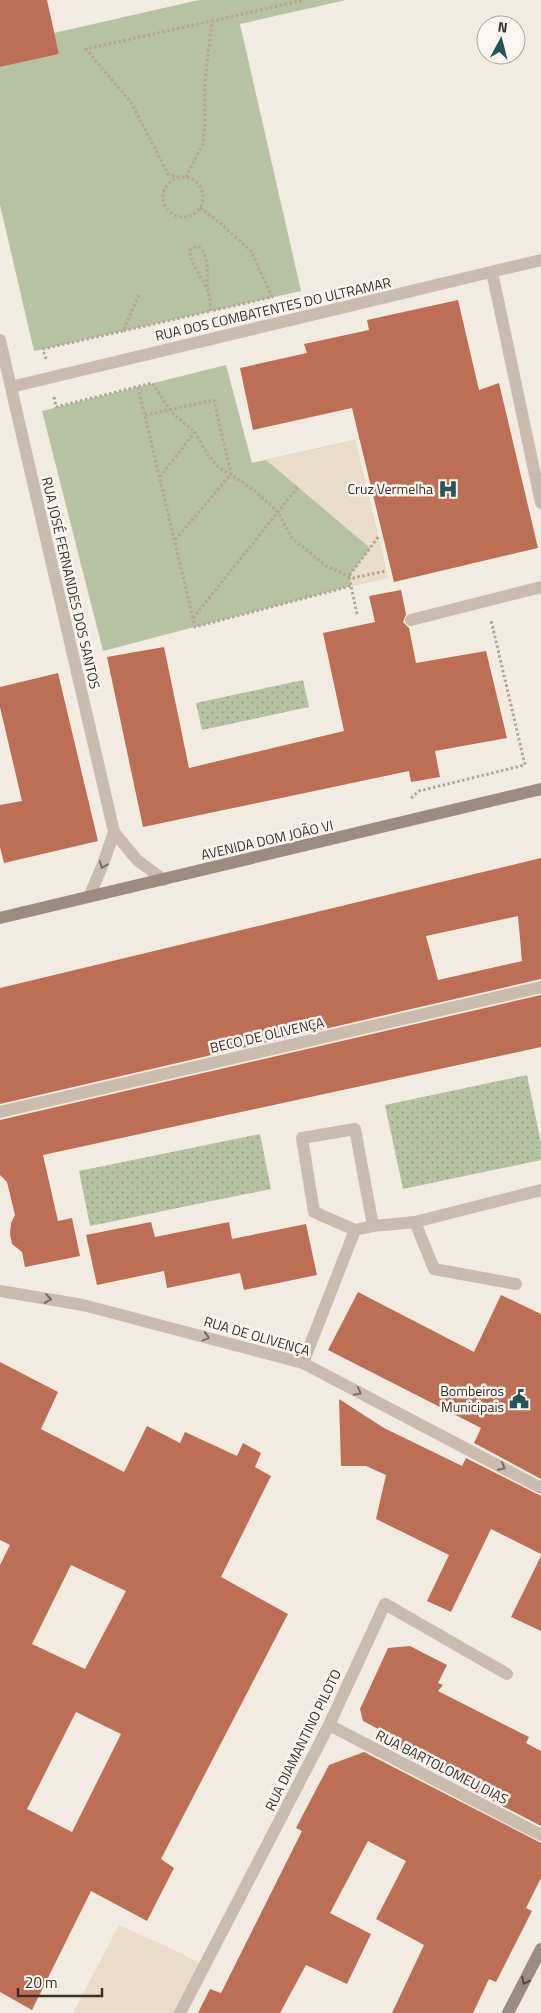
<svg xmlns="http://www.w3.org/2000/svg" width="541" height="2013" viewBox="0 0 541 2013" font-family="'Titillium Web',sans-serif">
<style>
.grass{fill:url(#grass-dots)}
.green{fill:#b7c1a3}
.plaza{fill:#e9dccb}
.building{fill:#bd6f56;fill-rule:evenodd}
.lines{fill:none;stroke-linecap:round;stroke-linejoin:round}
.path{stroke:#b6a599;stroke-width:3;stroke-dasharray:2.5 2.5;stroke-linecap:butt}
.pedestrian{stroke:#cabbaf;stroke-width:12}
.minor{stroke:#cabbaf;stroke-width:12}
.secondary{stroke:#9e8b80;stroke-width:12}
.oneway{stroke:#7a6f67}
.oneway2{stroke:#524741}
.labels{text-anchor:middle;stroke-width:5;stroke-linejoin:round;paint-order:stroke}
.street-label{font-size:14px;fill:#39302c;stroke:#faf5ef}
.poi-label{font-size:14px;fill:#39302c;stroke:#faf5ef;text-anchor:end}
</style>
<defs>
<pattern id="grass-dots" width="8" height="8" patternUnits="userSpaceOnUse" patternTransform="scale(1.25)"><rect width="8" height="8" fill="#b7c1a3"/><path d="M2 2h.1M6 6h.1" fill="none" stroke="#969d85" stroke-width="1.8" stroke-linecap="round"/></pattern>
</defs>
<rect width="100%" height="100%" fill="#f2ebe2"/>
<path class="grass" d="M303 680 309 707 202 730 196 703Z
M527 1075 541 1143V1160L403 1189 385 1105Z
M260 1134 271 1189 90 1226 79 1171Z"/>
<path class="green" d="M199 0H346L240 24 301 291 34 351 0 205V67L59 54 54 33Z
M226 365 252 463 355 440 388 578 351 586 103 651 42 411Z"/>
<path class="plaza" d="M355 440 388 578 351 586 349 576 370 548 266 460Z
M119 1925 183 1954 204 1967 180 2013H73Z"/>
<path class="building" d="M0 0H47L59 54 0 67Z
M458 300 479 390 499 383 538 548 394 582 352 408 253 430 240 368 307 353 304 344 369 330 367 320Z
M401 590 406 614 403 622 409 628 416 663 486 651 507 738 435 751 440 777 411 782 409 771 143 827 107 657 164 647 189 768 344 731 323 633 375 622 369 596Z
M58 673 98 841 4 863 0 847V805L22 801 0 707V687Z
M541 858V979L0 1104V988ZM518 916 522 961 438 980 426 936Z
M541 995V1047L43 1155 58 1221 72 1218 80 1256 25 1267 22 1252 12 1244 10 1234 11 1223 15 1215 7 1182 0 1175V1120Z
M151 1222 155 1237 229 1222 232 1239 306 1224 317 1275 244 1290 240 1273 167 1288 164 1271 97 1285 86 1235Z
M358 1292 474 1352 501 1295 541 1314V1479L474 1443 481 1428 328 1350Z
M0 1362 58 1392 41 1429 124 1472 147 1426 180 1443 185 1432 237 1456 243 1443 261 1453 255 1467 271 1476 221 1577 288 1614 161 1859 174 1868 147 1921 91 1891 32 2010 0 1992V1565L10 1545 0 1540ZM71 1565 126 1591 85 1669 32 1644ZM76 1712 121 1734 72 1832 27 1809Z
M339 1399 384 1428 462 1466 466 1458 541 1496V1554L491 1529 451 1612 427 1601 449 1555 376 1519 386 1475 366 1466H341Z
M541 1556V1631L511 1617Z
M410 1646 447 1665 438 1683 443 1685 438 1691 529 1737 526 1743 541 1751V1826L385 1745 399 1740 363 1721 360 1709 388 1648Z
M364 1752 541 1843V1878L526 1908 532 1911 496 1982 489 1979 473 2013H392L424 1945 376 1919 406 1861 368 1841 330 1913 371 1934 347 1984 306 1965 280 2013H198L210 1989 221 1993 302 1831 296 1828 329 1765Z"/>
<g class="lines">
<path class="path" d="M179 177 168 174 132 104 86 49 212 21
M186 177 203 144 205 125V81L212 21 304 0
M163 197a20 20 0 1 1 40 0a20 20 0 1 1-40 0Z
M200 208 213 217 251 251 272 297 211 311C210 304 210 297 208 291 203 278 190 265 190 250L197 246C210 252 207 278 207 290
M139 295 123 331 211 311
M46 359 43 349 123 331
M138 387 195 627 351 586
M54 397 56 407 152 383 172 413 195 432 204 449 217 466 250 487 278 512 291 537 326 566 353 578 386 571
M145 415 214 400 231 474 175 540
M160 477 195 432
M357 614 349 576 379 536
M193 618 298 487
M411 798 419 791 525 765 491 620"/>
<path class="pedestrian" d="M180 2013 329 1725"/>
<path class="minor" d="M492 272 541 503
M0 340 114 832 137 860 164 880
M11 387 541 260
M411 620 541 587
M89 897 103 864 114 832
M0 1112 541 987
M355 1129 373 1226 355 1230 314 1212 302 1138Z
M415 1222 434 1269 516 1284
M373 1226 415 1222 541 1190
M0 1291 83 1305 303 1363 541 1488
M303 1363 355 1230
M507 1674 385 1604 329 1725 541 1835"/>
<path class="secondary" d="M0 918 541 789
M508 2013 541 1949"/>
</g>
<defs><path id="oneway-chevron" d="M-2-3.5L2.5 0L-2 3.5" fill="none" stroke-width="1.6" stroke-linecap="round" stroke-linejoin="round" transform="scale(1.25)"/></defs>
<g class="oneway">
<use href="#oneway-chevron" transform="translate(103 865) rotate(111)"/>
<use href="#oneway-chevron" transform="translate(48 1299) rotate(9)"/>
<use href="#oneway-chevron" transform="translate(206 1337) rotate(15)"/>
<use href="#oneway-chevron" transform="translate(358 1392) rotate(28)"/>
<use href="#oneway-chevron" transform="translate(502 1467) rotate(28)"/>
</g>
<use class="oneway2" href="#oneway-chevron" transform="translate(525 1981) rotate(117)"/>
<defs>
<symbol id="hospital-bare" viewBox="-9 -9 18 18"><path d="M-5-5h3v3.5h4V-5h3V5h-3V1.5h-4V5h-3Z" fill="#255558" stroke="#faf5ef" stroke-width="2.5" paint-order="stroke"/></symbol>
<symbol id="civic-bare" viewBox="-9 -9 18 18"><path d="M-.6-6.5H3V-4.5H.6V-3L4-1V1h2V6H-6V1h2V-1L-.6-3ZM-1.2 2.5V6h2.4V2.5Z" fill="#255558" stroke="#faf5ef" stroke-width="2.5" paint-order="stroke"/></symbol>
</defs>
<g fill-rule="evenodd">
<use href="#hospital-bare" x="434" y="475" width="28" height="28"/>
<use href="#civic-bare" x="505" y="1385" width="28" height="28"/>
</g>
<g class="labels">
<g class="street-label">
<text transform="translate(273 309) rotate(-13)" y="5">RUA DOS COMBATENTES DO ULTRAMAR</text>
<text transform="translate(71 583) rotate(77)" y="5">RUA JOSÉ FERNANDES DOS SANTOS</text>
<text transform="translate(267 840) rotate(-13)" y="5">AVENIDA DOM JOÃO VI</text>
<text transform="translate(267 1035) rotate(-13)" y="5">BECO DE OLIVENÇA</text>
<text transform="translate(257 1336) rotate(16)" y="5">RUA DE OLIVENÇA</text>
<text transform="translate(303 1740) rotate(-64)" y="5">RUA DIAMANTINO PILOTO</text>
<text transform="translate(442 1767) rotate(27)" y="5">RUA BARTOLOMEU DIAS</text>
</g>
<g class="poi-label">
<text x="433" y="494">Cruz Vermelha</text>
<text x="504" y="1396">Bombeiros<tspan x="504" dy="16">Municipais</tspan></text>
</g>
</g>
<g transform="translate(501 40) rotate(7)"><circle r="24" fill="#faf5ef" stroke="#ada6a1"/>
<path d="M0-4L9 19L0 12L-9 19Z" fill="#255558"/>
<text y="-8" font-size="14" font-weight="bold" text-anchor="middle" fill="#39302c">N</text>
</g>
<path d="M18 1988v8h84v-8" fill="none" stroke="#39302c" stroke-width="2.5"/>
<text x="25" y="1988" font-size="15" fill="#39302c" stroke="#faf5ef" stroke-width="4" paint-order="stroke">20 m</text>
</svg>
